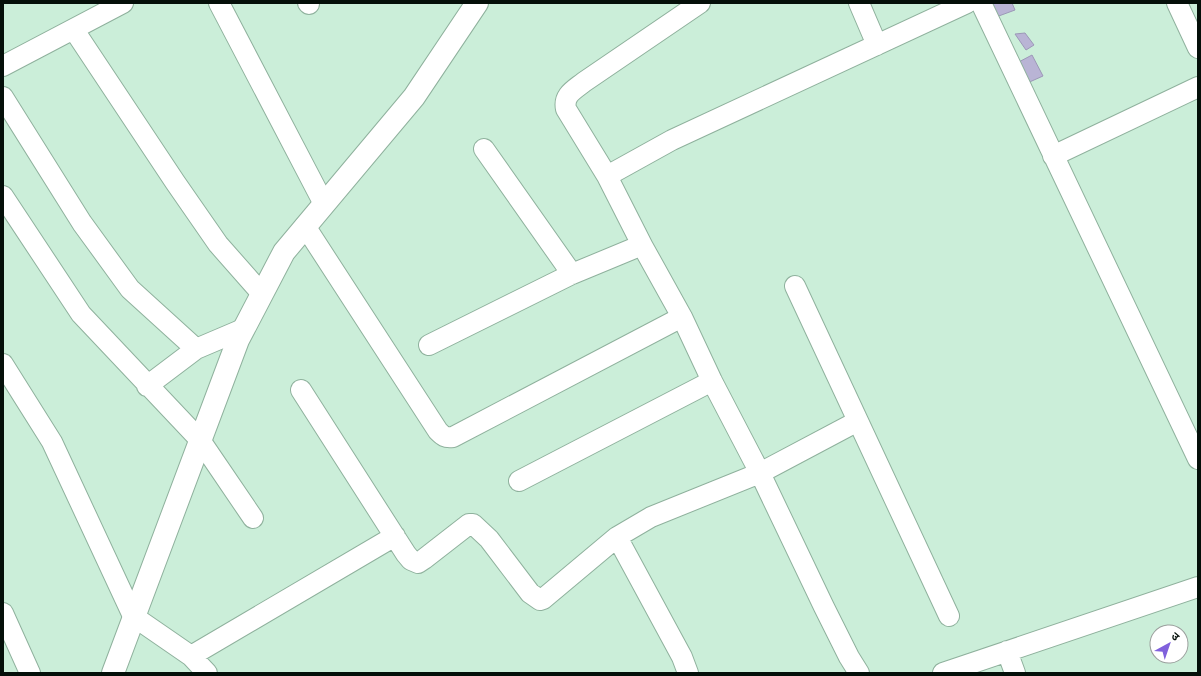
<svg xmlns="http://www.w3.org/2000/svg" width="1201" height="676" viewBox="0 0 1201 676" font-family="Roboto,'Noto Sans Devanagari',sans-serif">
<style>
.building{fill:#b9b4d5;stroke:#9c98b7}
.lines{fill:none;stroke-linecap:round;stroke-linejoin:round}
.street-casing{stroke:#8fb19d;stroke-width:22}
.secondary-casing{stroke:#8fb19d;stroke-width:24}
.street{stroke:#fff;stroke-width:20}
.secondary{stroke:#fff;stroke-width:22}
</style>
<rect width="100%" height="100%" fill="#cbeed9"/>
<path class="building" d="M991 3H1012L1015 10 996 17Z
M1025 33 1034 45 1026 50 1015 34Z
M1032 55 1043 76 1025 84 1015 64Z"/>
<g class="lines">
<defs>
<path id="street" d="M219 3 324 204
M308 3 309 4
M859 3 877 45
M981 3 1198 459
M1177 3 1198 48
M74 30 175 182 218 244 262 294
M3 66 123 3
M3 97 82 223 130 289 196 349
M484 149 572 274
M1053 156 1198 87
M607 176 672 140 967 3
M3 196 81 314 200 440 253 518
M305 226 438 431C443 436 445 438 453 437L682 317
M642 245 607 176 566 109C563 95 574 90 584 82L700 3
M795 286 949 616
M429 345 572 274 642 245 682 317 712 381 760 473 824 607 849 657 859 673
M3 364 52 442 133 616 191 656 207 673
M147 386 196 349 243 329
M301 390 406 554 411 560 418 563 424 559 469 524H473L489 539 530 593 540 600 543 599 617 537
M519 481 712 381
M3 613 30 673
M1007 651 1015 673
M191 656 395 536
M688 673 682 657 617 537 651 517 760 473 858 421
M943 673 1198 587"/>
<path id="secondary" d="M113 673 238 340 284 252 414 97 477 3"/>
</defs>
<use href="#street" class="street-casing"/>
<use href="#secondary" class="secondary-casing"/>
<use href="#street" class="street"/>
<use href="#secondary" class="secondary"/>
</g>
<rect width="1201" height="676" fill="none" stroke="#040f09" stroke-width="8"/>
<g transform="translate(1169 644) rotate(40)"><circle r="19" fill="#ffffff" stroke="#9b9f9d"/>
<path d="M0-3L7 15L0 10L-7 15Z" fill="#8061dc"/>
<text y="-6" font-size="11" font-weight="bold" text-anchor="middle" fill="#040f09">उ</text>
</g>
</svg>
